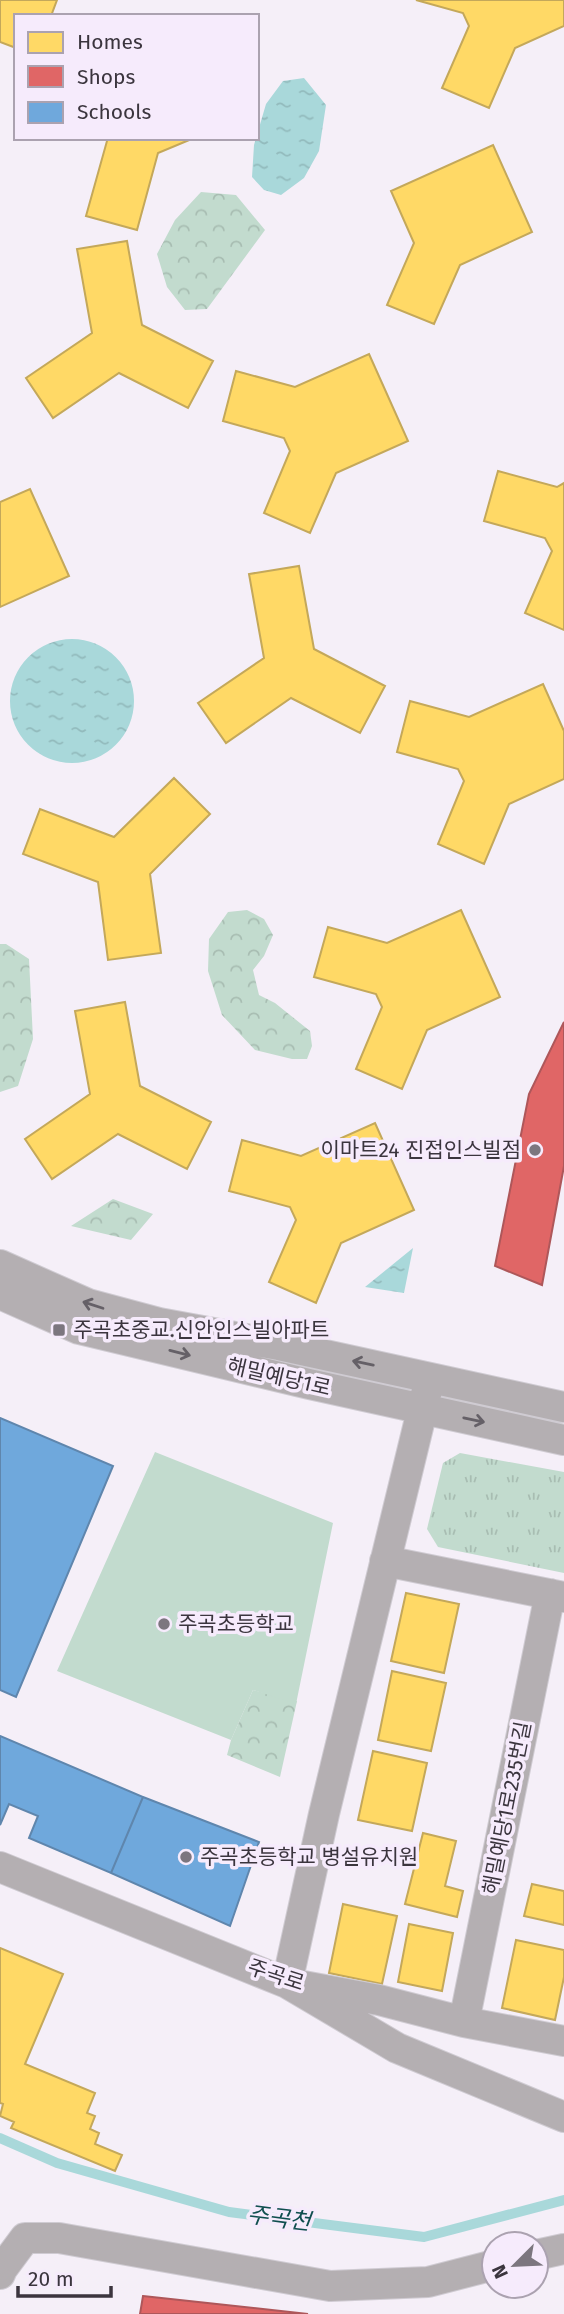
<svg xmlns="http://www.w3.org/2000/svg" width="564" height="2314" viewBox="0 0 564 2314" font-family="'Fira Sans','Noto Sans KR',sans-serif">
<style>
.grass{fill:url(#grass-tufts)}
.park{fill:url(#park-crowns)}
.pitch{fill:#c2dbce}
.water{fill:url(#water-ripples)}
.homes{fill:#ffd966;stroke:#c4a85a;stroke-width:2}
.shops{fill:#e06666;stroke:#ae575a;stroke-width:2}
.schools{fill:#6fa8dc;stroke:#5f86ad;stroke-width:2}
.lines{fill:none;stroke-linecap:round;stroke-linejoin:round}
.stream{stroke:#a9d8da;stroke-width:10}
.minor-casing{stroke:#cfcbd2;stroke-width:32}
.minor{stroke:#b4afb2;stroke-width:30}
.oneway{stroke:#656067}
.poi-dot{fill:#7c767f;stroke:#f6ebfc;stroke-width:2.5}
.labels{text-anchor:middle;stroke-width:7;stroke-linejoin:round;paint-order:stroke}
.poi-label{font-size:21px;fill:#3b353e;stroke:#f6ebfc;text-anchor:start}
.street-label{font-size:21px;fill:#3b353e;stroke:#f6ebfc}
.water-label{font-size:23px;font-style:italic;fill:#104f4f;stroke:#f6ebfc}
</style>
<defs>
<pattern id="grass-tufts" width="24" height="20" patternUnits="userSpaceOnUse" patternTransform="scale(1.75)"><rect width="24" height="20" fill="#c2dbce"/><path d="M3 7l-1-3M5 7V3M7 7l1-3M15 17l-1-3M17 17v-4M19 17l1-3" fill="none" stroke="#a8bdb2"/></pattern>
<pattern id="park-crowns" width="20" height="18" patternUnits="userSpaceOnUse" patternTransform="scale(1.75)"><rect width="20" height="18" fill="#c2dbce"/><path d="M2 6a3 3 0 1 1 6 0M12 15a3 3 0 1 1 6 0" fill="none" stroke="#a8bdb2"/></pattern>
<pattern id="water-ripples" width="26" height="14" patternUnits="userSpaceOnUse" patternTransform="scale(1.75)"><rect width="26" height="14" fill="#a9d8da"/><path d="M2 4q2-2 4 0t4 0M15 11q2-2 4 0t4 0" fill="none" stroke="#92babc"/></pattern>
</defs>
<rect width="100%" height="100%" fill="#f5eff8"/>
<path class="grass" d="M460 1453 564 1472V1573L438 1547 427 1529 443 1463Z"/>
<path class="park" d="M201 192 236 195 265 230 207 309 185 310 167 287 157 254 175 220Z
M247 910 264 919 273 935 264 956 253 970 259 995 275 1003 310 1031 312 1046 307 1059H292L255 1050 222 1015 208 971 209 939 228 912Z
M0 944H6L29 959 33 1039 18 1086 0 1092Z
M113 1199 153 1214 131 1240 71 1226Z
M253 1690 297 1701 280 1777 227 1755 231 1740Z"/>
<path class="pitch" d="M155 1452 333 1523 296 1704 253 1690 231 1740 57 1671Z"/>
<path class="water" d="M304 78 326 105 319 151 304 178 281 195 264 190 252 177 254 145 266 104 283 81Z
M10 701a62 62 0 1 1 124 0a62 62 0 1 1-124 0Z
M413 1248 404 1293 365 1287Z"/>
<path class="homes" d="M0 0H57L51 16H16V48L0 42Z
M416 0H564V26L515 48 489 108 442 88 469 26 463 13Z
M105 138H194L158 153 137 230 86 216 107 141Z
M493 145 532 232 460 265 434 324 387 305 414 243 391 191Z
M127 241 142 325 213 361 188 408 119 373 53 418 26 378 92 333 77 249Z
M369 354 408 441 336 473 310 533 264 513 290 451 284 438 223 421 236 371 295 387Z
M498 471 557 487 564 483V630L525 613 552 551 545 538 484 521Z
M30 489 69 576 0 607V502Z
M299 566 314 649 385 686 360 733 291 698 226 743 198 703 264 658 249 574Z
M543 684 564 731V779L509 804 484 864 438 844 464 781 458 769 397 752 410 701 469 717Z
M174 778 210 814 150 874 161 953 108 960 98 882 23 854 40 809 114 837Z
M461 910 500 997 427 1030 402 1089 356 1069 382 1007 376 994 314 977 328 927 387 943Z
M125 1002 140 1086 211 1122 187 1169 118 1134 52 1179 25 1139 90 1094 75 1011Z
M375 1123 414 1210 341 1243 316 1303 269 1282 296 1220 290 1207 229 1191 242 1140 301 1156Z
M406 1593 459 1604 444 1673 391 1661Z
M392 1671 446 1683 431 1751 378 1740Z
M373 1751 427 1763 412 1831 358 1820Z
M423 1833 456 1841 445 1886 463 1891 457 1917 405 1904Z
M532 1884 564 1891V1925L524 1916Z
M343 1904 397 1916 382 1984 329 1973Z
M409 1924 453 1933 442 1991 398 1982Z
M516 1940 564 1950V1977L555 2020 502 2008Z
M0 1948 63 1974 25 2064 95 2093 87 2113 95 2116 90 2129 99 2133 95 2144 122 2155 115 2171 11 2128 14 2122 0 2116 3 2104 0 2103Z"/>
<path class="shops" d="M564 1022V1166L542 1285 495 1266 529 1094Z
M143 2296 308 2314H140Z"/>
<path class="schools" d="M0 1418 113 1466 16 1697 0 1690Z
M0 1736 143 1797 111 1873 29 1838 38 1816 9 1804 0 1825Z
M143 1797 259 1842 230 1926 111 1873Z"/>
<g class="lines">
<path class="stream" d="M0 2138 57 2163 229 2212 424 2237 564 2200"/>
<defs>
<path id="minor" d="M0 1265 88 1304 159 1323 279 1345 564 1407
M0 1294 79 1329 309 1384 564 1440
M430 1378 324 1814 287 1983 397 2048 564 2117
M385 1561 564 1597
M0 1867 287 1983 379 2000 464 2022 564 2041
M464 2022 550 1594
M536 2255 564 2249
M0 2274 2 2269 25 2238H59L330 2286 428 2282 494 2265"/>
</defs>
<use href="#minor" class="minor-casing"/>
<use href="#minor" class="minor"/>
</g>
<defs><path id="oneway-shaft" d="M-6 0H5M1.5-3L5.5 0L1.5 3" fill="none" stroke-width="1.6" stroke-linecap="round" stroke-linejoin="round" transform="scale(1.75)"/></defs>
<g class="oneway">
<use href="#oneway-shaft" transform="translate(93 1305) rotate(-162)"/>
<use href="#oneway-shaft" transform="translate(180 1353) rotate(14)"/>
<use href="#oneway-shaft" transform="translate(363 1363) rotate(-168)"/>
<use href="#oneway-shaft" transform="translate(474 1420) rotate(12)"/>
</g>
<g class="poi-dot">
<circle cx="535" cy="1150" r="7"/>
<rect x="52" y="1323" width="14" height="14" rx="3.5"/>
<circle cx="164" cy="1624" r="7"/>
<circle cx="186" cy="1857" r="7"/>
</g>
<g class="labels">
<g class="poi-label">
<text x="521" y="1157" text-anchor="end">이마트24 진접인스빌점</text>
<text x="73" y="1337">주곡초중교.신안인스빌아파트</text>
<text x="178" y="1631">주곡초등학교</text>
<text x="200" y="1864">주곡초등학교 병설유치원</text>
</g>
<g class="street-label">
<text transform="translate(279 1377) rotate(13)" y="7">해밀예당1로</text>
<text transform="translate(507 1808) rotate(-79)" y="7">해밀예당1로235번길</text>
<text transform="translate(276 1975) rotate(18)" y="7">주곡로</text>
</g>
<g class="water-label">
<text transform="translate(279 2218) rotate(7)" y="8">주곡천</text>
</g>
</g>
<rect x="14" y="14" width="245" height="126" fill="#f6ebfc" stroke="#aba2b0" stroke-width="2"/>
<rect x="28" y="32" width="35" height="21" fill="#ffd966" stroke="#aba2b0" stroke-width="2"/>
<text x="77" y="49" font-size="21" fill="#3b353e">Homes</text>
<rect x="28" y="66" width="35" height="21" fill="#e06666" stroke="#aba2b0" stroke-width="2"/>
<text x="77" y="84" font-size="21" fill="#3b353e">Shops</text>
<rect x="28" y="102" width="35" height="21" fill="#6fa8dc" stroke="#aba2b0" stroke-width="2"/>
<text x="77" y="119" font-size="21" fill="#3b353e">Schools</text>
<g transform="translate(515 2265) rotate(246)"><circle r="33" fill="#f6ebfc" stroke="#aba2b0" stroke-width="2"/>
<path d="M0-5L12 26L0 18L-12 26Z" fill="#7c767f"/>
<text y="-10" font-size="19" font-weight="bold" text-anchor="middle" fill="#3b353e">N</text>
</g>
<path d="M18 2286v10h93v-10" fill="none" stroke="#3b353e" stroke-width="3.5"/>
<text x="28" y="2286" font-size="21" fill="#3b353e" stroke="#f6ebfc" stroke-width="5" paint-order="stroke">20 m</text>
</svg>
